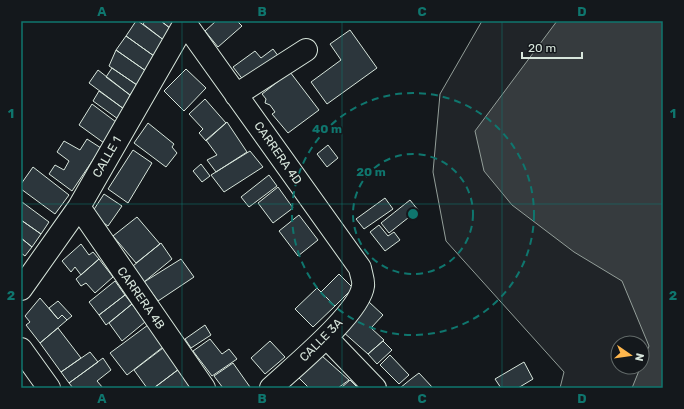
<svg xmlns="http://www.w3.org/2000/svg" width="684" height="409" viewBox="0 0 684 409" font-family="Rubik,sans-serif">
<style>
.green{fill:#202428;stroke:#939e99;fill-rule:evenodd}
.water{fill:#363b3e;stroke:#939e99}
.building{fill:#2c363c;stroke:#d8e6dc}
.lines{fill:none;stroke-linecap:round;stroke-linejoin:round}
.minor-casing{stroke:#d8e6dc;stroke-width:24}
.minor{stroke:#14181c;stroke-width:22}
.grid{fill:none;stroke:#0f766e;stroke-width:1;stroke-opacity:0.55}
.ring{fill:none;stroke:#0f766e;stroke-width:2;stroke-dasharray:7 5}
.labels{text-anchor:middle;stroke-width:3;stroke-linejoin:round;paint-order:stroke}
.street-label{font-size:12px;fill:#d8e6dc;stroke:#14181c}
.centre{fill:#0f766e;stroke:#14181c;stroke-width:2}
.ring-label{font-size:12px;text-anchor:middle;font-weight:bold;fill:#0f766e;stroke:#14181c;stroke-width:3;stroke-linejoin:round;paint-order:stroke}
.neatline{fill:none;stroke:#0f766e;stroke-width:1.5}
.grid-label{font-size:13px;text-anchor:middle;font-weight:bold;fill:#0f766e}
</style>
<rect width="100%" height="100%" fill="#14181c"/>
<path class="green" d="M482 21H663V388H560L564 372 446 241 433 172 440 94ZM618 343H642V367H618Z"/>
<path class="water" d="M557 21H663V388H632L649 346 622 281 574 252 512 205 484 171 475 131Z"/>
<path class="building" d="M136 21H138L165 41 154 56 126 36Z
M145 21H161L171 29 165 41 143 24Z
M161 21H177L171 29Z
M216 21H237L242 26 218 47 205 31Z
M350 30 377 68 327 104 311 82 341 60 330 44Z
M126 36 154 56 146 71 116 50Z
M273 49 282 61 248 86 233 67 255 51 261 58Z
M116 50 146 71 137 85 109 66Z
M112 68 137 85 130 95 106 77Z
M186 69 206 88 184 111 164 91Z
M98 70 130 95 124 109 89 83Z
M290 72 319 110 288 133 272 114 275 112 270 105 265 103 266 99 262 94Z
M99 91 124 109 118 119 93 101Z
M205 99 226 123 206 141 199 133 203 129 189 114Z
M92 104 116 122 104 143 79 125Z
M227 122 247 152 216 172 207 160 217 155 206 140Z
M148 123 174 144 172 147 177 153 166 167 134 143Z
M87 139 101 148 72 191 49 174 55 165 64 170 69 161 57 152 64 141 80 150Z
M328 145 338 158 327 167 317 154Z
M133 150 152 163 128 203 108 189Z
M250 151 263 167 224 192 211 175Z
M201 164 210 176 202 182 193 171Z
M33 167 69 195 55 214 21 189V184Z
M269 175 277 186 249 207 241 197Z
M278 187 293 208 273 223 258 203Z
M104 194 122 206 108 226 91 214Z
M385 198 393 209 364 229 356 219Z
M410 200 418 210 389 233 381 223Z
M22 202 49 222 41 234 21 220Z
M299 215 318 240 298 256 279 231Z
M137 217 160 244 136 263 113 236Z
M21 220 41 234 32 247 21 238Z
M379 225 388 236 394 232 400 240 385 251 370 232Z
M21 238 32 247 25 256 21 253Z
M161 243 172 259 144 282 133 266Z
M81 244 89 255 93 252 99 259 81 275 75 267 71 272 62 261Z
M99 259 113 277 95 293 86 283 81 286 76 279Z
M181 259 194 277 158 301 144 282Z
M339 274 353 288 335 306 321 292Z
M115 281 125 295 99 315 89 302Z
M317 288 335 306 313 327 295 309Z
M125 295 132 304 106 325 99 315Z
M40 298 58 319 62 315 67 320 40 343 26 325 30 322 25 316Z
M58 301 72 316 67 320 62 315 58 319 49 308Z
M369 302 383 315 371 328 384 340 368 354 342 331Z
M132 304 145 322 122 341 109 323Z
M148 325 163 347 127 375 110 353Z
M205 325 211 335 191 348 185 339Z
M58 328 81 358 61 372 40 343Z
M210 339 222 354 229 349 237 359 212 376 193 351Z
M270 341 285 357 265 374 251 358Z
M383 341 392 350 377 364 368 354Z
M163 348 179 369 154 388H147L134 370Z
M90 352 98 362 69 383 61 372Z
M390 355 409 375 399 384 380 365Z
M322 356 349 380 338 388H309L299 378Z
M103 358 111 370 97 381 103 388H73L69 383Z
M524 362 533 379 518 388H501L495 379Z
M233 363 250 387 248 388H223L214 376Z
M179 369 193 388H156L155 387Z
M419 373 433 388H400L411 379Z
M350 380 358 388H341Z"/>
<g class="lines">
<defs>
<path id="minor" d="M185 23 360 268C361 274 364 281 363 286 360 313 291 369 271 388
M236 95 306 50
M79 207 204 388
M21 289 79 207 186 21
M327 338 375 388
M21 349 49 388"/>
</defs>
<use href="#minor" class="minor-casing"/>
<use href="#minor" class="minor"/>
</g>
<path class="grid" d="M182 21V388M342 21V388M502 21V388M21 204H663"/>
<g class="ring">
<circle cx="413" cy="214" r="60"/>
<circle cx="413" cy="214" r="121"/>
</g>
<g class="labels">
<g class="street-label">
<text transform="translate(278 153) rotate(55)" y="4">CARRERA 4D</text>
<text transform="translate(107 157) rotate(-60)" y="4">CALLE 1</text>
<text transform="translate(141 298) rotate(55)" y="4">CARRERA 4B</text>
<text transform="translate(321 340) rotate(-45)" y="4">CALLE 3A</text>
</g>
</g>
<circle cx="413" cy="214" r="6" class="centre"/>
<g class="ring-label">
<text x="327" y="133">40 m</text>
<text x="371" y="176">20 m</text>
</g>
<rect width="684" height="409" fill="none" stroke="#14181c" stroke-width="44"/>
<g transform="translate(630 355) rotate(103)"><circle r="19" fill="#14181c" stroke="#626a69"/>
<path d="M0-3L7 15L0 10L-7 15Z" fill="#ffb74d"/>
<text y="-6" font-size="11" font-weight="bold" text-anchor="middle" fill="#d8e6dc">N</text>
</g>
<path d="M522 52v6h60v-6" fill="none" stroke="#d8e6dc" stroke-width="2"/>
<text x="528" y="52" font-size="12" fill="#d8e6dc" stroke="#14181c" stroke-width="3" paint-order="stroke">20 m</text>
<rect x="22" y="22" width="640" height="365" class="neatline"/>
<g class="grid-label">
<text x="102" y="16">A</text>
<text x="262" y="16">B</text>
<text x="422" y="16">C</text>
<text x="582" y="16">D</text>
<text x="11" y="118">1</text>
<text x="673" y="118">1</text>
<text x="11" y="300">2</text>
<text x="673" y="300">2</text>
<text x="102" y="403">A</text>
<text x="262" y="403">B</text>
<text x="422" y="403">C</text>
<text x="582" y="403">D</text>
</g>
</svg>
